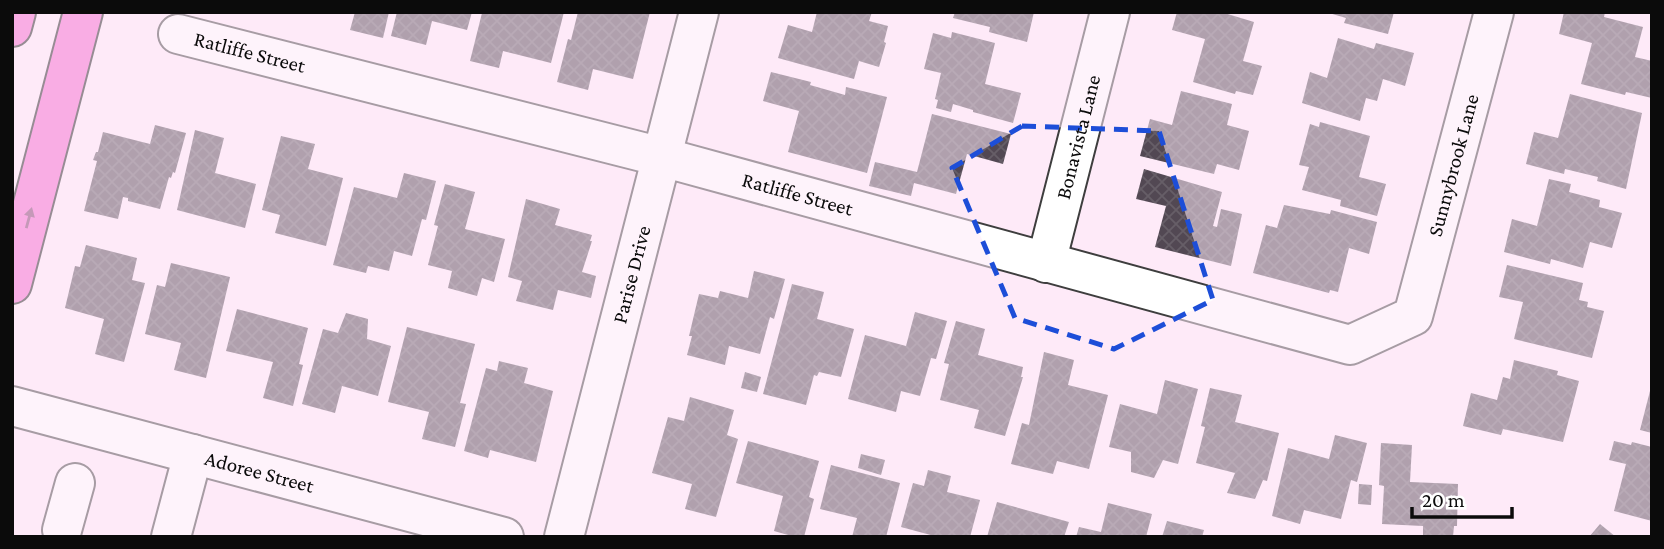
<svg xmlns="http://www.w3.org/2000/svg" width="1664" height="549" viewBox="0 0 1664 549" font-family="'Crimson Pro',serif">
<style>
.building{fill:url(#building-cross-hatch)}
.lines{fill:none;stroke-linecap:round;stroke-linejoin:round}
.minor-casing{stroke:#3e3e3e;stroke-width:42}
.major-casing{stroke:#1c1c1c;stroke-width:42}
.minor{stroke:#fff;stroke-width:38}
.major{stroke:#f464cd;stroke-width:38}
.oneway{fill:#80386c}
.marked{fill:none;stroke:#1d4ed8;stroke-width:5;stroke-dasharray:14 9;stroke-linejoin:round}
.labels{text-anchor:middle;stroke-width:7;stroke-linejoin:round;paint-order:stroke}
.street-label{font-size:21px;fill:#0b0b0b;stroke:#fff}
</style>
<defs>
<pattern id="building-cross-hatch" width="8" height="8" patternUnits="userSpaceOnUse" patternTransform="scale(1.75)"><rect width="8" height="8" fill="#524853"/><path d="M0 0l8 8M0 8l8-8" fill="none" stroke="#665e67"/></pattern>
</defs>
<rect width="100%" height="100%" fill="#feeaf8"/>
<path class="building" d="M355 12H389L383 38 350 30Z
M397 12H472L467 30 432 21 426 45 391 36Z
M487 12H564L551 63 503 51 499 68 470 61 482 13Z
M578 12H650L633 79 593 69 588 90 557 82 568 39 571 40Z
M817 12H872L869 21 888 26 884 42 886 43 879 67 859 61 854 79 778 58 788 25 812 32Z
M955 12H1034L1027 42 989 32 990 27 953 18Z
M1177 12H1221L1254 22 1243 61 1262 66 1253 95 1236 91 1235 94 1193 82 1205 39 1172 30Z
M1394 12 1388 34 1344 23 1346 18 1329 13Z
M1564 12H1605L1604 17 1643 27 1635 57 1652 61V98L1626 92 1625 95 1581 84 1592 43 1559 34Z
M952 32 995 43 985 84 1021 93 1013 123 973 112V110L953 104 951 112 936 108 938 100 935 99 941 73 924 69 933 33 951 38Z
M1338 38 1374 49 1376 43 1414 53 1405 86 1383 79 1377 101 1366 98 1360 121 1302 103 1310 72 1327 78Z
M771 72 811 82 810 85 845 95 846 87 887 97 867 173 788 152 799 111 763 101Z
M1181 91 1232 104 1227 125 1249 131 1239 170 1217 164 1214 174 1140 156 1150 119 1172 125Z
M1570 94 1642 113 1626 189 1597 181 1598 177 1565 169 1564 174 1526 164 1534 132 1558 138Z
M932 114 1011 134 1003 164 967 154 956 194 914 183 911 196 869 186 875 162 917 172Z
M1320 122 1370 136 1359 177 1386 184 1377 216 1340 206 1341 200 1302 190 1309 167 1299 165 1310 124 1319 127Z
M155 125 186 133 175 173 173 172 171 178 169 177 160 209 128 201V198L123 197 118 219 84 211 97 161 93 160 96 152H98L103 132 150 144Z
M195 130 224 138 215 173 256 184 245 228 177 210Z
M281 136 315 144 308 169 343 178 326 246 275 233 280 215 262 210Z
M1144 169 1222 192 1213 226 1217 227 1221 209 1242 214 1231 266 1155 247 1166 206 1136 199Z
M404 173 436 181 426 220 422 219 412 256 394 251 389 271 368 266 366 273 333 265 354 187 397 198Z
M1549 179 1571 184 1569 192 1600 200 1599 207 1622 213 1612 248 1590 242 1583 268 1551 259 1550 264 1504 252 1512 219 1537 226Z
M445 184 475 192 465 229 505 239 494 282 482 278 477 296 448 288 452 271 428 265 438 226 434 225Z
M526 199 560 209 555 225 592 235 590 241H592L582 272 596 276 591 298 558 290 553 310 516 301 522 281 508 277Z
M1284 205 1330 214 1331 210 1377 222 1369 254 1349 248 1338 292 1330 290 1329 293 1253 273 1266 225 1277 228Z
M86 245 137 258 132 280 145 283 124 362 95 354 104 319 65 308 75 266 80 267Z
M171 263 230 277 206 378 174 370 181 343 145 334 157 285 165 287Z
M1507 265 1583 283 1579 300 1588 302 1587 307 1604 311 1592 358 1514 339 1523 302 1499 297Z
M754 271 785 279 774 319 770 317 760 354 729 346 725 365 687 355 692 336H689L699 294 718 298 720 291 748 298Z
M792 284 824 292 817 319 854 329 841 377 819 372 817 376 814 375 806 405 763 394Z
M237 309 308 328 299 364 303 365 293 406 263 398 273 362 226 351Z
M915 312 947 321 936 359 931 358 920 396 901 391 896 412 848 399 865 335 906 346Z
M346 313 368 319 367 339 391 346 378 396 342 386 335 413 302 404 323 329 338 333Z
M956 321 985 329 978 355 1023 367 1021 377H1023L1005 436 974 428 979 410 940 400 949 364 944 363Z
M407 327 475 344 460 403 466 404 455 447 422 439 429 412 388 402Z
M1044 352 1074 360 1068 385 1108 395 1089 469 1057 461 1053 474 1011 464 1022 423 1029 425Z
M1514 360 1558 371 1557 375 1579 381 1563 442 1503 429 1501 435 1463 426 1471 393 1497 400 1503 377 1510 379Z
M499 361 528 368 524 383 553 391 536 462 490 450 488 458 464 451 486 368 497 371Z
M745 372 761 377 757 392 741 388Z
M1165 380 1198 389 1178 464 1163 460 1154 478 1131 472V452L1109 447 1120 404 1157 414Z
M1651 387H1652V433L1640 430Z
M1210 388 1242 395 1235 422 1279 433 1267 481 1263 480 1255 499 1227 493 1235 473 1196 463 1205 427 1201 426Z
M690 397 734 410 727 435 738 439 716 517 685 509 692 484 652 473 668 417 684 421Z
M1335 435 1367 443 1357 482 1351 480 1341 519 1304 510 1300 524 1272 516 1288 448 1329 459Z
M748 441 819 461 809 497 814 499 804 537H795L774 531 783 496 736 483Z
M1614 441 1631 445 1632 442 1652 447V521L1614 511 1626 464 1609 460Z
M1381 443 1412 445 1410 482 1458 484 1457 526H1454L1453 537H1423V526L1382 524 1384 486 1379 485Z
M861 454 885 460 881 475 858 468Z
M831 465 900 483 886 537H852L857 518 820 509Z
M928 470 951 476 947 492 980 500 970 537H938L901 527 913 483 924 486Z
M1359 484 1372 485 1371 505 1358 504Z
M997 502 1069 522 1064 537H987Z
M1108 503 1152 514 1146 537H1076L1079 527 1101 532Z
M1167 521 1204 530 1202 537H1162Z
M1600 524 1616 537H1589Z"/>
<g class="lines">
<defs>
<g id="minor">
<path id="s1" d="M178 34 662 157 1350 345 1413 316 1494 12"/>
<path id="s2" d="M1046 263 1110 12"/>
<path id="s3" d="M12 406 504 537"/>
<path d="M62 530 75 483"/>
<path d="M171 537 193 454"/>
<path id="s4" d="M564 537 699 12"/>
</g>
<path id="major" d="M12 27 16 12
M12 284 83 12"/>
</defs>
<use href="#minor" class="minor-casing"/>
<use href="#major" class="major-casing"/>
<use href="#minor" class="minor"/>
<use href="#major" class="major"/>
</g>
<defs><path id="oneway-solid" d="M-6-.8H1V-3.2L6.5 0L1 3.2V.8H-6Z" transform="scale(1.75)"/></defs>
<use class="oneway" href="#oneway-solid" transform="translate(29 218) rotate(-75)"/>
<path d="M0 0H1664V549H0ZM1022 126 1159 131 1213 300 1114 349 1015 318 952 168Z" fill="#feeaf8" fill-opacity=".55" fill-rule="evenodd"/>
<path class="marked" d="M1022 126 1159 131 1213 300 1114 349 1015 318 952 168Z"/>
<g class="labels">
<g class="street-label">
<text dy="7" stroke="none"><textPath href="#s1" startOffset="74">Ratliffe Street</textPath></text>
<text dy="7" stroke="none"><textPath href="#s2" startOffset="130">Bonavista Lane</textPath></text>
<text dy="7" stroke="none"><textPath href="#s1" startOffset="1438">Sunnybrook Lane</textPath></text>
<text dy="7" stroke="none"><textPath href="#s1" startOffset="640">Ratliffe Street</textPath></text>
<text dy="7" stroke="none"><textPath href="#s4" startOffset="271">Parise Drive</textPath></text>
<text dy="7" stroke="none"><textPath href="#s3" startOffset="256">Adoree Street</textPath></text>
</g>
</g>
<rect width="1664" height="549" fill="none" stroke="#0b0b0b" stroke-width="28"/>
<path d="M1412 507v10h100v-10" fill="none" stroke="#0b0b0b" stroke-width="3.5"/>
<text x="1422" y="507" font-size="21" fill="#0b0b0b" stroke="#ffffff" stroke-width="5" paint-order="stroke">20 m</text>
</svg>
